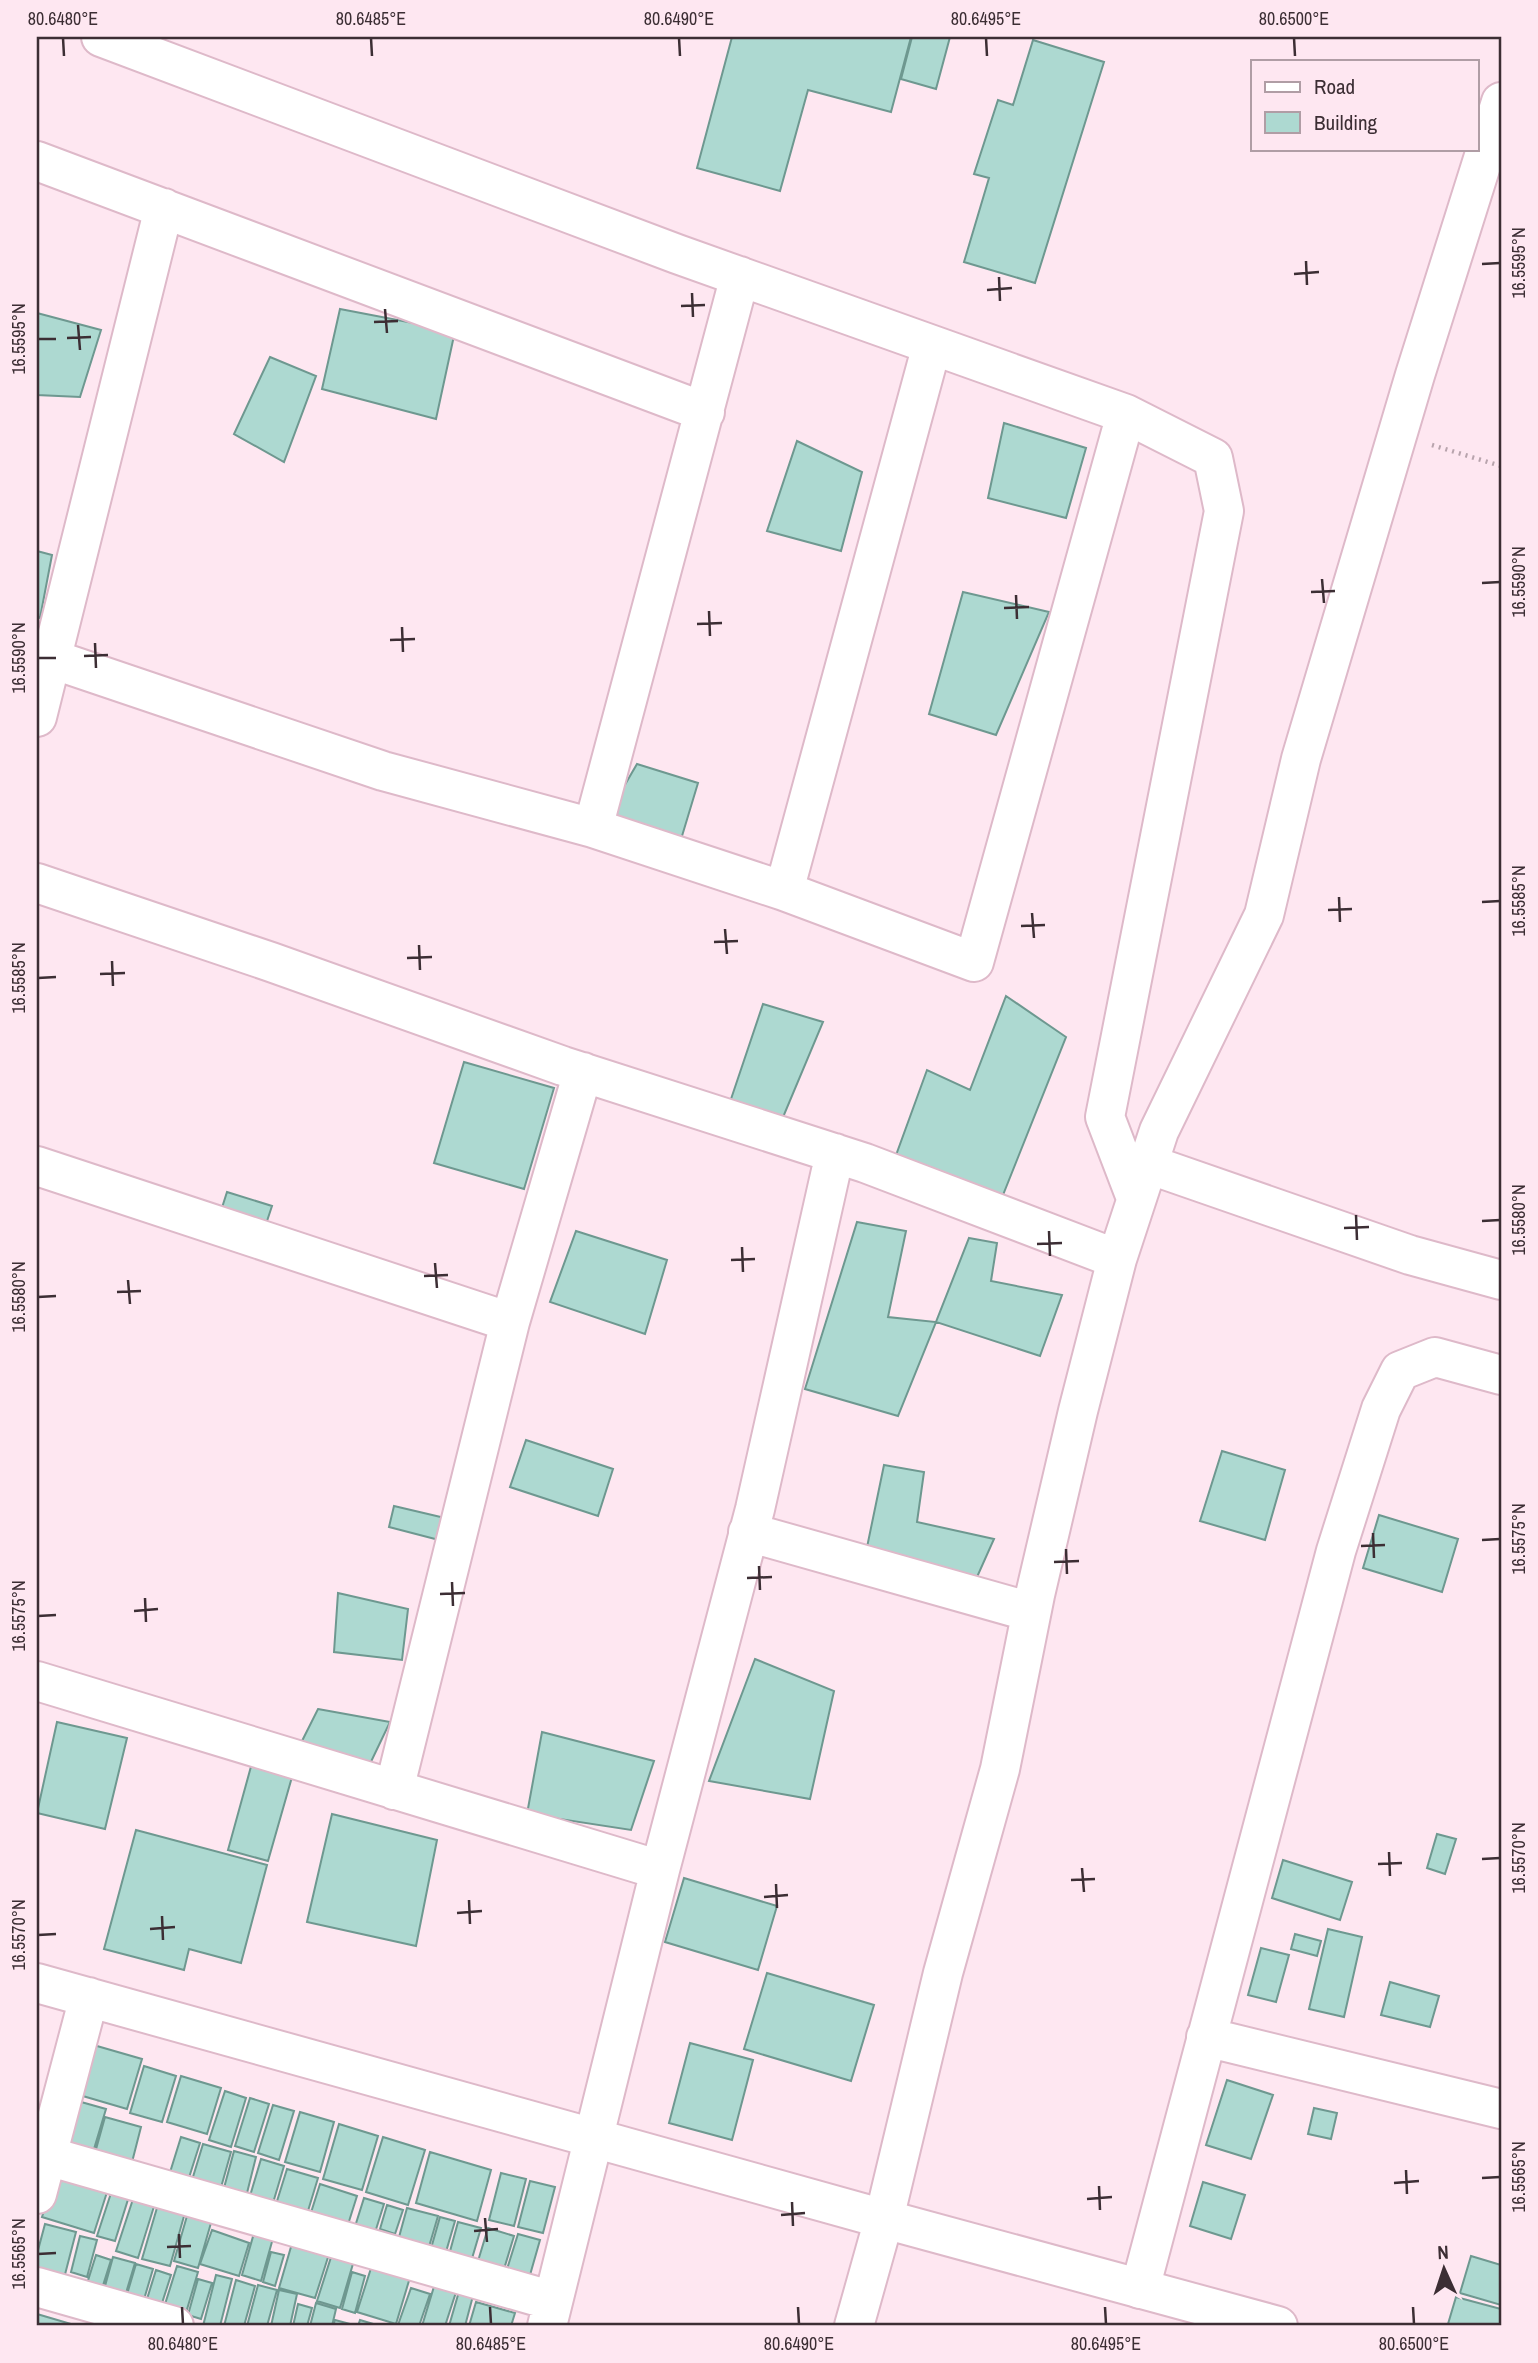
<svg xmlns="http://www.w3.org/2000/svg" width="1538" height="2363" viewBox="0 0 1538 2363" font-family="'Archivo Narrow',sans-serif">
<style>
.building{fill:#add9d1;stroke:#6e9890;stroke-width:2}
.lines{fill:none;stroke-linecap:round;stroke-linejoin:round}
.street-casing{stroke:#deb9c9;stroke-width:42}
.secondary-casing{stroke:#deb9c9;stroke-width:42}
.path{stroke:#b8a4ad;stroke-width:4.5;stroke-dasharray:2 5;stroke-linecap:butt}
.street{stroke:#fff;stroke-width:38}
.secondary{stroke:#fff;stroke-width:38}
.ticks{fill:none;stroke:#3c2e34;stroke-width:2.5}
.neatline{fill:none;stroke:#3c2e34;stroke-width:2.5}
.ticks-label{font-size:18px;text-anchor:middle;fill:#3c2e34}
</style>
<rect width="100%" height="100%" fill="#fee7f1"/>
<path class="building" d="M732 37H911L891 112 808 90 780 191 697 168Z
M912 37H950L936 89 901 79Z
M1033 40 1104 62 1035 283 964 262 989 178 974 174 998 100 1013 105Z
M340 309 455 331 436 419 322 389Z
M37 313 101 330 80 397 37 395Z
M270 357 316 376 284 462 234 434Z
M1004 423 1086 448 1066 518 988 498Z
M797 441 862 472 841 551 767 531Z
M37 551 52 555 40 618 37 617Z
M963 592 1049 612 996 735 929 714Z
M637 764 698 783 679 846 605 819Z
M1006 996 1066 1037 999 1205 895 1158 927 1070 970 1090Z
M763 1004 823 1022 781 1122 729 1105Z
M464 1062 554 1088 524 1189 434 1163Z
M227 1192 272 1206 264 1230 219 1217Z
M857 1222 906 1231 888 1317 936 1322 898 1416 805 1389Z
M576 1231 667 1260 645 1334 550 1302Z
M969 1238 997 1243 991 1281 1062 1295 1040 1356 936 1322Z
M526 1440 613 1469 598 1516 510 1487Z
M1222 1451 1285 1470 1265 1540 1200 1521Z
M884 1465 924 1472 917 1522 994 1539 973 1586 866 1552Z
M394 1506 445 1518 439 1540 389 1527Z
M1379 1515 1458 1539 1442 1592 1363 1568Z
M338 1593 408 1609 402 1660 334 1652Z
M755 1659 834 1691 810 1799 709 1781Z
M318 1709 390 1722 368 1768 300 1745Z
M57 1722 127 1738 105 1829 37 1813Z
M542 1732 654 1761 631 1830 527 1814Z
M255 1752 296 1763 268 1861 228 1850Z
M332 1814 437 1840 416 1946 307 1922Z
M136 1830 267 1865 241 1963 189 1949 184 1970 104 1949Z
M1437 1834 1456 1839 1445 1874 1427 1868Z
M1283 1860 1352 1882 1340 1920 1272 1898Z
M684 1878 777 1906 758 1970 665 1942Z
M1328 1929 1362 1937 1344 2017 1309 2009Z
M1295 1934 1321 1941 1317 1956 1291 1949Z
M1261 1948 1289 1955 1276 2002 1248 1995Z
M767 1973 874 2005 851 2081 744 2049Z
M1390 1982 1439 1996 1430 2027 1381 2015Z
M690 2043 753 2060 732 2140 669 2123Z
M90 2044 142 2059 127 2109 76 2094Z
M144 2066 176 2076 162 2122 130 2113Z
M181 2076 221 2088 207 2134 167 2122Z
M1227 2080 1273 2095 1251 2159 1206 2145Z
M225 2091 246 2098 231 2147 209 2140Z
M250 2098 269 2104 254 2152 235 2146Z
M74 2100 106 2109 91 2159 59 2150Z
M273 2105 294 2111 279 2160 258 2153Z
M1314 2108 1337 2113 1331 2139 1308 2134Z
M300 2112 334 2122 320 2172 285 2162Z
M105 2117 141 2127 130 2170 93 2160Z
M339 2124 378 2136 362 2190 323 2179Z
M181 2137 200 2143 186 2187 167 2182Z
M383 2137 425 2150 408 2205 366 2192Z
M203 2144 231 2152 218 2198 189 2190Z
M234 2151 256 2157 244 2205 221 2199Z
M430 2152 491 2170 477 2221 416 2203Z
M261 2159 284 2166 270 2213 247 2206Z
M287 2169 318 2178 304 2224 273 2214Z
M56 2173 108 2189 94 2233 42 2217Z
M501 2173 526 2179 514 2226 489 2220Z
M530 2181 555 2187 543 2233 518 2227Z
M1203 2182 1245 2195 1231 2239 1190 2226Z
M320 2184 357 2196 345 2234 308 2222Z
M113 2187 130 2193 115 2241 97 2236Z
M135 2193 156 2200 138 2258 116 2251Z
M364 2198 384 2204 372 2242 352 2236Z
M159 2201 186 2209 170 2266 142 2259Z
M387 2205 403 2210 395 2234 380 2229Z
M407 2208 438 2216 426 2257 396 2248Z
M189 2209 213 2216 198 2268 174 2261Z
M440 2217 455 2221 443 2262 428 2259Z
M458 2222 481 2228 468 2272 446 2266Z
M45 2224 76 2232 62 2286 37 2279V2254Z
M256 2226 275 2231 261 2281 242 2275Z
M488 2228 514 2236 504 2269 478 2261Z
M212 2230 249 2243 239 2276 200 2264Z
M518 2234 540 2240 526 2289 503 2282Z
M80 2236 97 2240 87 2277 71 2272Z
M293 2240 330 2251 315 2298 279 2288Z
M333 2251 355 2257 340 2308 317 2301Z
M271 2252 284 2255 275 2286 263 2282Z
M96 2255 111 2260 100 2295 85 2290Z
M1471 2256 1501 2265V2305L1460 2293Z
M113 2257 135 2263 123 2303 102 2297Z
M373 2262 411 2274 396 2324 357 2312Z
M136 2264 153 2269 142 2306 125 2301Z
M177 2266 198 2272 183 2323 161 2317Z
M156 2270 171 2275 162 2303 147 2299Z
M352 2272 365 2276 355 2313 342 2309Z
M216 2275 232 2279 220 2326H203Z
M198 2279 212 2283 201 2319 188 2315Z
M236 2280 255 2286 244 2326H224Z
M436 2280 458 2286 445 2326H422Z
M258 2285 277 2290 267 2326H247Z
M411 2288 430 2294 419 2326H401L398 2325Z
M460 2288 474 2292 465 2326H449Z
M279 2290 297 2294 290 2326H271Z
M1456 2297 1501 2309V2326H1458L1448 2324Z
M476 2302 515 2313 511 2326H469Z
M316 2303 336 2309 332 2326H310Z
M298 2304 312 2308 307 2326H293Z
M37 2314 71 2324V2326H37Z
M335 2320 354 2325V2326H333Z
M360 2320 380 2326H358Z"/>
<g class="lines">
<defs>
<path id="street" d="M101 37 677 254 1126 414 1213 458 1224 511 1105 1117 1136 1198
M37 161 705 412
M52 659 383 771 593 828 784 891 974 962 1126 414
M37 717 164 208
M593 828 740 276
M37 883 271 962 563 1066 865 1163 1117 1259
M784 891 932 345
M1148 1164 1410 1255 1501 1280
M37 1166 510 1322
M748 1532 1031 1612
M37 1681 660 1870 547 2326
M394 1790 510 1322 583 1072
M660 1870 755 1509 835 1153
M37 1983 884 2219 943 1973 1000 1769 1035 1595 1078 1411 1117 1259 1159 1131 1264 915 1301 759 1415 375 1501 102
M1206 2037 1501 2109
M37 2153 553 2301
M37 2194 89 1997
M37 2287 174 2326
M1140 2289 1336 1551 1381 1409 1400 1371 1435 1357 1501 1375"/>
<path id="secondary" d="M854 2326 884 2219 1278 2326"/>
</defs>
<use href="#street" class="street-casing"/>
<use href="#secondary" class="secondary-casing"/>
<path class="path" d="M1432 445 1501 466"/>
<use href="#street" class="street"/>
<use href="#secondary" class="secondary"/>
</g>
<path class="ticks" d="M63 38 64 56M371 38 372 56M679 38 680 56M986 38 987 56M1294 38 1295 56M1306 261 1307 285M1482 264 1500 263M1294 274 1319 272M999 277 1000 301M987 290 1012 288M692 293 693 317M681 306 705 305M385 309 387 333M374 322 398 321M78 325 80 350M67 338 91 337M38 339H56M1322 579 1324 603M1482 583 1500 582M1311 592 1335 591M1016 595 1017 619M1004 608 1029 607M709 611 710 636M697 624 722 623M402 627 403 652M390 640 415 639M95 643 96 668M84 656 108 655M38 658H56M1339 897 1340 922M1482 902 1500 901M1328 910 1352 909M1032 913 1034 938M1021 926 1045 925M725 929 727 954M714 942 738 941M419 945 420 970M407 958 432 957M112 961 113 986M100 974 125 973M38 978 56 977M1356 1215 1357 1240M1482 1221 1500 1220M1344 1228 1369 1227M1049 1231 1050 1256M1037 1244 1062 1243M742 1247 743 1272M731 1260 755 1259M435 1263 437 1288M424 1276 448 1275M128 1280 130 1304M117 1292 141 1291M38 1297 56 1296M1373 1533 1374 1558M1482 1540 1500 1539M1361 1546 1385 1545M1066 1549 1067 1574M1054 1562 1079 1561M759 1566 760 1590M747 1578 772 1577M452 1582 453 1606M440 1594 465 1593M145 1598 146 1622M134 1611 158 1609M38 1616 56 1615M1389 1852 1390 1876M1482 1859 1500 1858M1378 1864 1402 1863M1082 1868 1084 1892M1071 1880 1095 1879M776 1884 777 1908M764 1897 788 1895M469 1900 470 1924M457 1913 482 1911M162 1916 163 1940M150 1929 175 1927M38 1935 56 1934M1406 2170 1407 2194M1482 2178 1500 2177M1394 2183 1419 2181M1099 2186 1100 2210M1087 2199 1112 2197M792 2202 793 2226M781 2215 805 2213M485 2218 487 2242M474 2231 498 2229M179 2234 180 2258M167 2247 191 2246M38 2254 56 2253M182 2307 183 2324M490 2307 491 2324M798 2307 799 2324M1105 2307 1106 2324M1413 2307 1414 2324"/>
<rect width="1538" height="2363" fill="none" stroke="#fee7f1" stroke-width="77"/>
<rect x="1251" y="60" width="228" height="91" fill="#fee7f1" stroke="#b09da5" stroke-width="2"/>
<rect x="1265" y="82" width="35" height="10" fill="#ffffff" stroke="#b09da5" stroke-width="2"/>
<text x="1314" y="94" font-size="21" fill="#3c2e34">Road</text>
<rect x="1265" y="112" width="35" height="21" fill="#add9d1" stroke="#b09da5" stroke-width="2"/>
<text x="1314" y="130" font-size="21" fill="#3c2e34">Building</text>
<g transform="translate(1444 2269) rotate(357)" stroke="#fee7f1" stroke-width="5" paint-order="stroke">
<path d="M0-5L12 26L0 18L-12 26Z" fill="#3c2e34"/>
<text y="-10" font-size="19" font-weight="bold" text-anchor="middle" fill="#3c2e34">N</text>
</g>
<rect x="38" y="38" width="1462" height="2286" class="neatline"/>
<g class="ticks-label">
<text x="63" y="25">80.6480°E</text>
<text x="371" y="25">80.6485°E</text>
<text x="679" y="25">80.6490°E</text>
<text x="986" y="25">80.6495°E</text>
<text x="1294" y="25">80.6500°E</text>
<text transform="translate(1519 263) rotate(-90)" y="6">16.5595°N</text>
<text transform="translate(19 339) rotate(-90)" y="6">16.5595°N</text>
<text transform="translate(1519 582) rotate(-90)" y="6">16.5590°N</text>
<text transform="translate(19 658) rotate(-90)" y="6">16.5590°N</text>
<text transform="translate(1519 901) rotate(-90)" y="6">16.5585°N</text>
<text transform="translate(19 978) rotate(-90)" y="6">16.5585°N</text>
<text transform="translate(1519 1220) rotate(-90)" y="6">16.5580°N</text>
<text transform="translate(19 1297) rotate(-90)" y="6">16.5580°N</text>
<text transform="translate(1519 1539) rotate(-90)" y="6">16.5575°N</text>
<text transform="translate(19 1616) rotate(-90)" y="6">16.5575°N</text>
<text transform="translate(1519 1858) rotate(-90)" y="6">16.5570°N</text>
<text transform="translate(19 1935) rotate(-90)" y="6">16.5570°N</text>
<text transform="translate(1519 2177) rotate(-90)" y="6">16.5565°N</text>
<text transform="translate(19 2254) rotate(-90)" y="6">16.5565°N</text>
<text x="183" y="2350">80.6480°E</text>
<text x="491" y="2350">80.6485°E</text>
<text x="799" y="2350">80.6490°E</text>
<text x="1106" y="2350">80.6495°E</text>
<text x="1414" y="2350">80.6500°E</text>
</g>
</svg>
